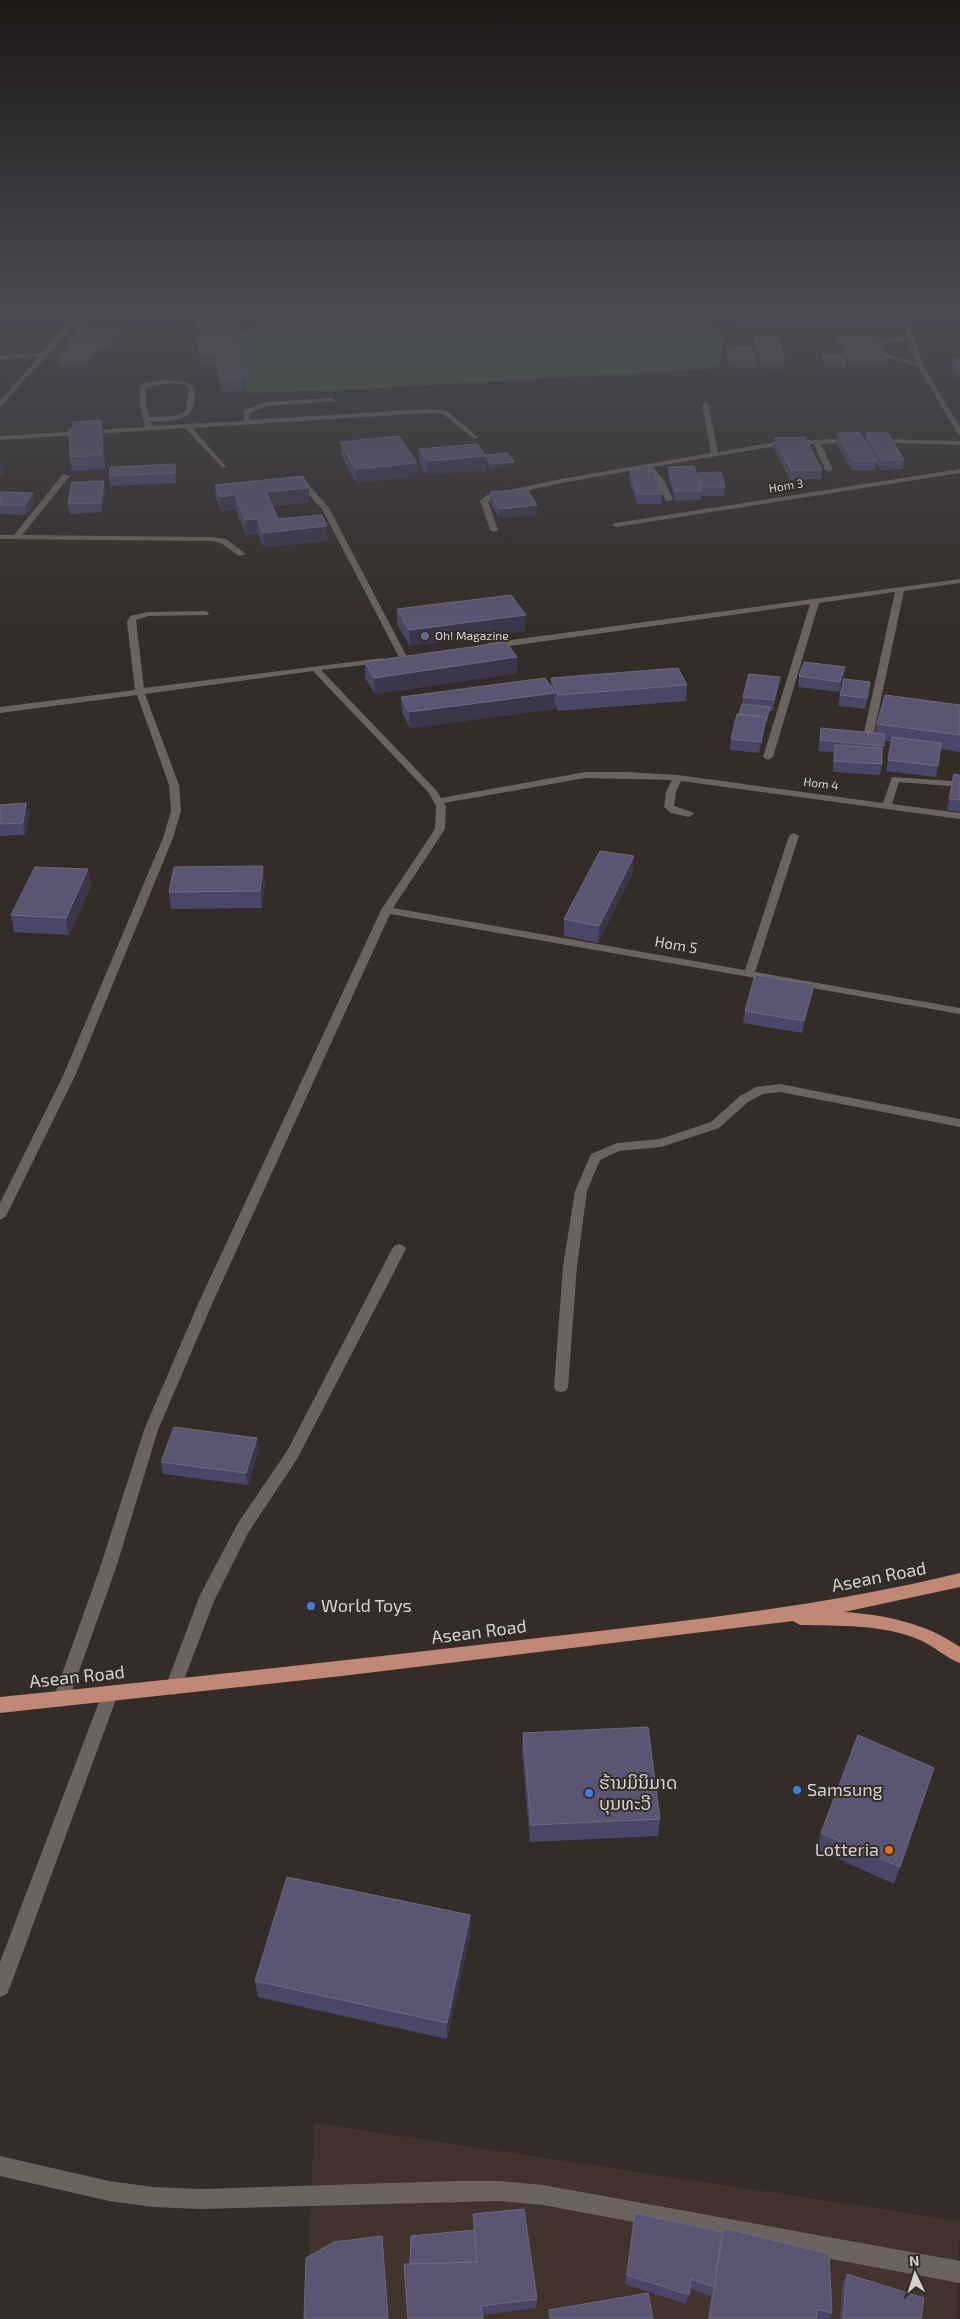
<svg xmlns="http://www.w3.org/2000/svg" width="960" height="2319" viewBox="0 0 960 2319" font-family="'Exo 2','Noto Sans Lao',sans-serif">
<style>
.built{fill:#42342d}
.green{fill:#47593a}
.lines{fill:none;stroke-linecap:round;stroke-linejoin:round}
.minor{fill:#6c635e;fill-rule:evenodd}
.major{fill:#c18876;fill-rule:evenodd}
.wall{fill:#4a4668}
.shaded-wall{fill:#3b364a}
.building{fill:#5a5573;stroke:#6d6981}
.service-dot{fill:#5c6f8a;stroke:#342c28;stroke-width:2}
.shop-dot{fill:#3f7fe0;stroke:#342c28;stroke-width:2}
.food-dot{fill:#e8710a;stroke:#342c28;stroke-width:2}
.labels{text-anchor:middle;stroke-width:4;stroke-linejoin:round;paint-order:stroke}
.far-street-label{font-size:12px;fill:#d6d1ce;stroke:#342c28}
.far-poi-label{font-size:12px;fill:#d6d1ce;stroke:#342c28;text-anchor:start}
.street-label{font-size:15px;fill:#d6d1ce;stroke:#342c28}
.near-street-label{font-size:18px;fill:#d6d1ce;stroke:#342c28}
.near-poi-label{font-size:18px;fill:#d6d1ce;stroke:#342c28;text-anchor:start}
</style>
<rect width="100%" height="100%" fill="#342c28"/>
<path class="built" d="M314 2123 960 2221 957 2319H306Z"/>
<path class="green" d="M688 310 697 312 723 339 720 365 708 369 362 389 249 393 246 391 235 331H255L256 327 270 325Z"/>
<g class="lines">
<path class="minor" d="M82 308H89L49 354V356L46 357 0 407V401L39 357 0 359V355L42 353Z
M898 308H904L905 311 960 313V317L906 315 923 365 960 427V435L957 433 918 366 878 355 875 342 907 336 904 325 740 326 737 324 740 322 902 321ZM908 339 916 362 884 354 880 344Z
M160 380 182 381 194 386C200 420 178 422 151 421L152 426 244 421V411L265 402 333 398 335 401 266 406 249 413 250 420 427 409 447 411 479 438 474 439 443 414 427 413 192 428 225 465 227 466 223 468 185 428 0 440V436L145 427 140 405V387L145 383ZM168 383 181 384 189 388 186 411 176 416 149 417 146 405V388Z
M705 402 708 404 718 452 776 442 854 438 857 440 854 442 821 444 833 470 829 472 825 470 814 444 776 446 653 467 664 480 673 499 669 501H666L657 481 646 468 561 483 492 499 488 502 498 530 494 532 490 530 480 501 487 495 561 479 711 453 702 404Z
M876 439 960 441V445L874 442V440Z
M960 469V473L616 527 612 525 616 523Z
M63 474 70 476 22 535 211 537 226 539 246 554 239 556 221 543 211 541 0 539V535H14Z
M298 479H304L329 508 407 657 406 659 399 657 322 509 298 483Z
M960 579V583L904 591 873 737 868 740 863 737 895 592 819 603 773 757 768 760 763 757 810 604 489 649 485 646 489 643Z
M205 611 209 613 208 615 148 616 136 620 144 688 383 658 384 660 380 663 321 670 436 790 441 798 585 772H627L678 775 883 803 892 777 952 781 954 783 949 786 899 782 892 804 960 813V819L681 781 676 792 674 806 692 812 694 814 689 817 671 813 664 807 666 792 672 780 585 778 444 803 446 806 445 829 393 908 745 970 789 836 794 833 799 836 755 972 960 1008V1014L390 914 212 1304 158 1430 116 1568 69 1699 67 1704 61 1707 55 1704 53 1699 100 1568 144 1430 198 1304 381 910 435 829 436 806 429 793 313 671 145 694 179 785 181 811 173 838 75 1076 6 1216 0 1220V1203L63 1076 163 838 171 811 169 785 137 695 0 713V707L135 690 127 622 130 616 148 612Z
M780 1084 960 1119V1127L780 1092 763 1094 748 1102 719 1128 661 1147 619 1151 600 1160 587 1191 577 1266 568 1387 566 1391 561 1392 556 1391 554 1387 563 1266 575 1191 591 1154 617 1143 660 1139 711 1122 740 1096 756 1087Z
M399 1244 404 1246 406 1249 297 1459 248 1533 214 1601 179 1693 173 1695 167 1693 165 1688 200 1595 238 1523 287 1451 392 1249 394 1246Z
M110 1687 116 1689 118 1694 10 1987 7 1994 0 1997V1962L102 1694 104 1689Z
M0 2156 109 2181 153 2187 200 2189 458 2181H500L543 2185 960 2261V2283L543 2205 500 2201 200 2209 153 2207 109 2201 0 2176Z"/>
<path class="major" d="M960 1573V1587L844 1612C886 1615 925 1623 960 1647V1663C946 1658 934 1646 920 1640 883 1624 839 1626 800 1625L793 1621 342 1676 0 1713V1697C182 1679 365 1658 547 1637 686 1621 824 1606 960 1573Z"/>
</g>
<path class="wall" d="M715 308H739V310L716 311Z
M197 321 243 378 244 391 221 392 217 366 201 367 197 340H200Z
M754 336 785 361 784 369H762L754 345Z
M837 336 887 359 886 363H848L837 340Z
M121 338 111 349H97L98 354 88 365 60 364 59 356 71 344 70 339Z
M728 346 756 358 755 367H730L727 354Z
M823 355 845 363V367H825L823 359Z
M953 358H960V378H956L952 367Z
M101 420 103 434 105 469 72 471 70 457 73 428Z
M837 433 865 441 866 433 904 460 903 469 880 470 876 463 875 470 852 471 836 442Z
M774 438 822 470 821 479 790 480 773 447Z
M340 442 417 463V476L356 483 341 455Z
M419 449 485 455 514 462V466L491 469 486 461V470L427 475 419 463Z
M668 467 697 477 698 473 725 487 724 496H701V500L675 501 668 476Z
M630 470 662 494 661 504H637L629 479Z
M176 473V483L110 486 109 476Z
M104 481 105 490 102 512 70 514 68 504Z
M215 485 309 502 272 506 278 519 328 541 264 547 258 534 246 535 236 510 221 511 216 499Z
M0 492 34 503 27 515 0 514Z
M490 492 537 505V515L499 518 490 502Z
M397 609 525 631 410 646 397 624Z
M517 657V673L375 694 365 678V662Z
M799 676 844 678 839 692 798 687Z
M780 677 778 688 773 711H769L759 753 730 750 731 739 742 704 743 697Z
M551 678 687 685 686 701 558 711 555 704 554 709 410 728 402 713 401 697 551 687Z
M870 682 865 709 838 706 840 695Z
M960 705V752L941 749 936 777 886 771 891 742 884 741 882 755V764L880 775 833 772V752L818 751 821 728 875 733 877 724Z
M954 774 960 775V812L947 810Z
M26 803 29 815 25 835 0 836V805Z
M633 873 598 943 564 936V919Z
M265 883 262 908 171 909 169 892Z
M91 886 69 935 14 932 11 915Z
M814 984 812 997 802 1033 743 1023 745 1011Z
M259 1450 248 1485 163 1474 161 1462Z
M523 1733 660 1819 658 1836 530 1842 522 1751Z
M934 1768 894 1884 817 1849 821 1833Z
M470 1915 471 1931 447 2039 258 1997 255 1981Z
M635 2213 722 2232 724 2228 832 2313 829 2319H708L711 2296 690 2288 686 2304 625 2284Z
M473 2214 537 2299 536 2308 482 2315 410 2264 474 2230Z
M847 2274 921 2319H840L843 2283Z"/>
<path class="shaded-wall" d="M120 330 121 338 111 349 110 341Z
M97 346 98 354 88 365 87 357Z
M101 420 103 434 105 469 103 455Z
M486 456V470L427 475V461Z
M514 462V466L491 469V464Z
M3 463 5 473 0 478V467Z
M417 463V476L356 483V469Z
M175 464 176 473V483L175 473Z
M104 481 105 490 102 512 101 503Z
M309 488V502L267 506 266 492Z
M33 493 34 503 27 515 25 505Z
M235 495 236 510 221 511 220 497Z
M537 505V515L499 518V509Z
M257 519 258 534 246 535 245 520Z
M327 526 328 541 264 547 263 533Z
M526 615 525 631 410 646 409 630Z
M517 657V673L375 694 374 678Z
M845 667 844 678 839 692 840 682Z
M780 677 778 688 773 711 774 700Z
M555 693 554 709 410 728 409 712Z
M766 717 765 728 759 753 761 742Z
M26 803 29 815 25 835 23 823Z
M634 856 633 873 598 943 599 926Z
M263 866 265 883 262 908 260 891Z
M88 869 91 886 69 935 66 918Z
M814 984 812 997 802 1033 804 1021Z
M257 1438 259 1450 248 1485 246 1473Z
M470 1915 471 1931 447 2039V2023Z"/>
<path class="building" d="M232 319 243 378 220 379 216 354H199L197 340H204L203 328H198L197 321Z
M80 328 120 330 110 341 70 339Z
M754 336H776L785 361H763Z
M837 336H875L887 359H848Z
M69 344 97 346 87 357 59 356Z
M728 346 752 347 756 358H731Z
M823 355H843L845 363 825 362Z
M953 358H960V369H957Z
M101 420 103 455 70 457 69 429 73 428V422Z
M859 432 877 461H854L837 433Z
M866 433H888L904 460H881Z
M399 436 417 463 356 469 340 442Z
M805 437 822 470H791L774 438Z
M477 444 486 456 427 461 419 449Z
M508 453 514 462 491 464 485 455Z
M175 464V473L109 476 110 467Z
M694 466 702 491H675L668 467Z
M653 469 662 494H638L630 470Z
M721 472 725 487H702L698 473Z
M303 476 309 488 266 492 278 519 322 515 327 526 263 533 257 519 245 520 235 495 220 497 215 485Z
M104 481 101 503 68 504 72 482Z
M527 489 537 505 499 509 490 492Z
M0 492 33 493 25 505H0Z
M511 595 526 615 409 630 397 609Z
M506 642 517 657 374 678 365 662Z
M804 662 845 667 840 682 799 676Z
M678 668 687 685 558 695 551 678Z
M749 674 780 677 774 700 743 697Z
M545 678 555 693 409 712 401 697Z
M844 679 870 682 867 698 840 695Z
M885 695 960 705V735L877 724Z
M742 704 770 707 766 721V717L739 714Z
M737 714 766 717 761 742 731 739Z
M821 728 884 734V746L820 740Z
M892 737 941 743 938 766 888 760Z
M835 745 882 748V764L835 761Z
M954 774 960 775V800L949 799Z
M26 803 23 823 0 824V805Z
M600 851 634 856 599 926 564 919Z
M263 866 260 891 169 892 174 867Z
M35 867 88 869 66 918 11 915Z
M755 975 814 984 804 1021 745 1011Z
M174 1427 257 1438 246 1473 161 1462Z
M648 1727 660 1819 531 1825 523 1733Z
M858 1735 934 1768 900 1867 821 1833Z
M287 1877 470 1915 447 2023 255 1981Z
M524 2209 537 2299 481 2306 483 2319H408L404 2264 477 2262 473 2214Z
M635 2213 722 2232 714 2287 691 2279 689 2295 627 2275Z
M724 2228 829 2254 832 2313 817 2309 816 2319H709Z
M474 2230 477 2262 410 2264 411 2236Z
M382 2236 388 2319H304L306 2258 334 2242Z
M847 2274 924 2298 921 2319H843Z
M648 2293 653 2319H550L549 2310Z"/>
<linearGradient id="sky" x2="0" y2="1"><stop stop-color="#1d1816"/><stop offset="0.49" stop-color="#4a4b53"/><stop offset="1" stop-color="#4a4b53" stop-opacity="0"/></linearGradient>
<rect width="960" height="633" fill="url(#sky)"/>
<circle class="service-dot" cx="425" cy="636" r="5"/>
<g class="shop-dot">
<circle cx="311" cy="1606" r="5"/>
<circle cx="797" cy="1790" r="5"/>
<circle cx="589" cy="1793" r="5"/>
</g>
<circle class="food-dot" cx="889" cy="1850" r="5"/>
<g class="labels">
<g class="far-street-label">
<text transform="translate(786 486) rotate(-9)" y="4">Hom 3</text>
<text transform="translate(821 784) rotate(7)" y="4">Hom 4</text>
</g>
<g class="far-poi-label">
<text x="435" y="640">Oh! Magazine</text>
</g>
<g class="street-label">
<text transform="translate(676 945) rotate(10)" y="5">Hom 5</text>
</g>
<g class="near-street-label">
<text transform="translate(879 1577) rotate(-11)" y="6">Asean Road</text>
<text transform="translate(479 1632) rotate(-7)" y="6">Asean Road</text>
<text transform="translate(77 1677) rotate(-6)" y="6">Asean Road</text>
</g>
<g class="near-poi-label">
<text x="321" y="1612">World Toys</text>
<text x="599" y="1789">ຮ້ານມິນິມາດ<tspan x="599" dy="21">ບຸນທະວີ</tspan></text>
<text x="807" y="1796">Samsung</text>
<text x="879" y="1856" text-anchor="end">Lotteria</text>
</g>
</g>
<g transform="translate(915 2274) rotate(356)" stroke="#342c28" stroke-width="4" paint-order="stroke">
<path d="M0-4L9 19L0 12L-9 19Z" fill="#d6d1ce"/>
<text y="-8" font-size="14" font-weight="bold" text-anchor="middle" fill="#d6d1ce">N</text>
</g>
</svg>
